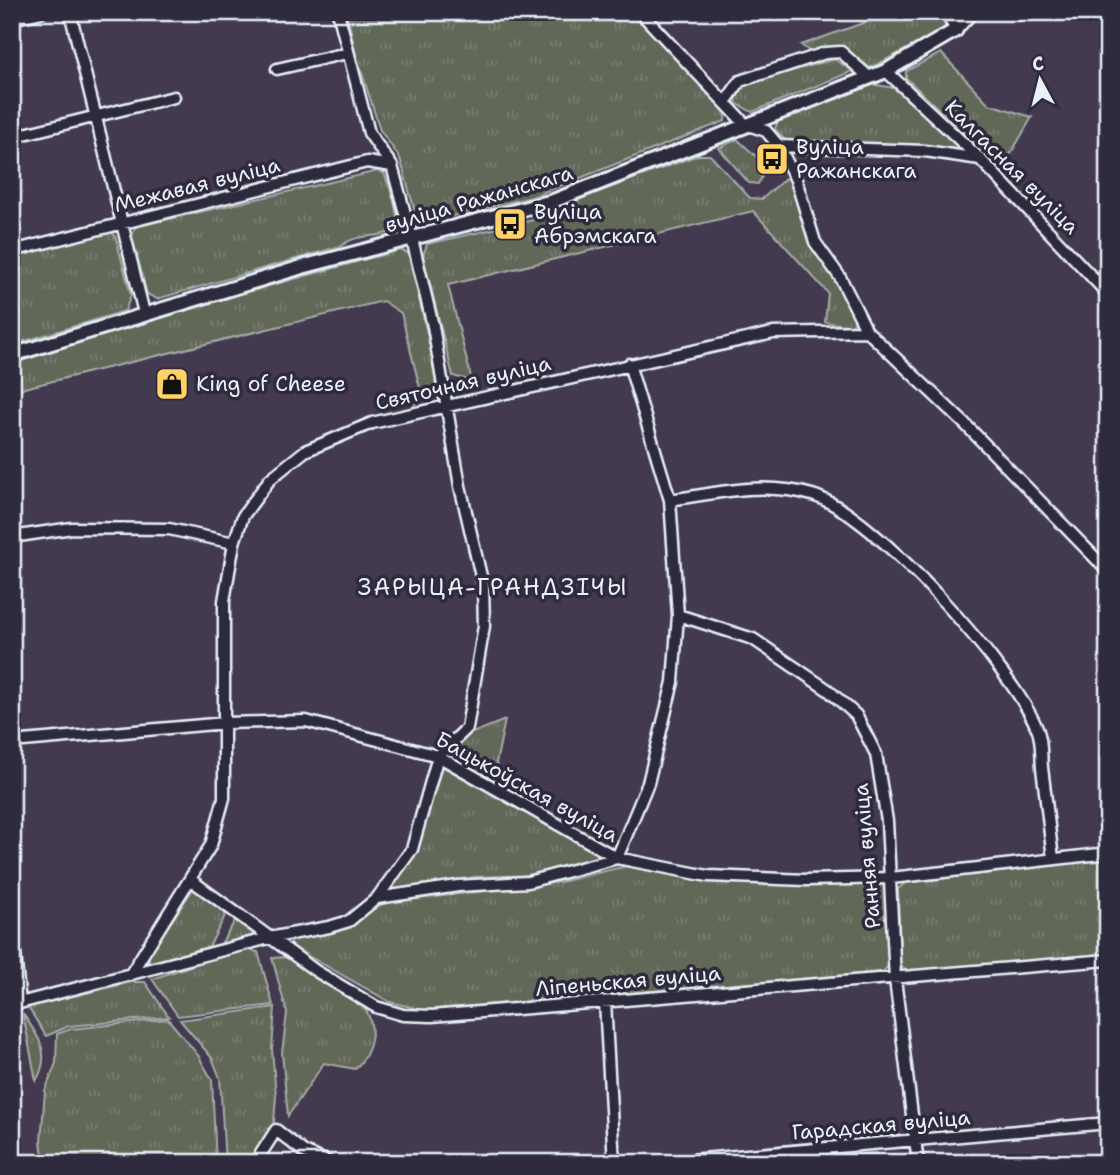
<svg xmlns="http://www.w3.org/2000/svg" width="1120" height="1175" viewBox="0 0 1120 1175" font-family="'Shantell Sans',sans-serif">
<style>
.grass{fill:url(#grass-tufts);stroke:#a5aca8;stroke-width:2}
.lines{fill:none;stroke-linecap:round;stroke-linejoin:round}
.minor-casing{stroke:#e8f1f8;stroke-width:15}
.tertiary-casing{stroke:#e8f1f8;stroke-width:18}
.minor{stroke:#2f2a3d;stroke-width:10}
.tertiary{stroke:#2f2a3d;stroke-width:12}
.labels{text-anchor:middle;stroke-width:7;stroke-linejoin:round;paint-order:stroke}
.poi-label{font-size:21px;fill:#e8f1f8;stroke:#2f2a3d;text-anchor:start}
.street-label{font-size:21px;fill:#e8f1f8;stroke:#2f2a3d}
.neighbourhood-label{font-size:23px;letter-spacing:2px;fill:#e8f1f8;stroke:#2f2a3d}
</style>
<defs>
<pattern id="grass-tufts" width="24" height="20" patternUnits="userSpaceOnUse" patternTransform="scale(1.75)"><rect width="24" height="20" fill="#626759"/><path d="M3 7l-1-3M5 7V3M7 7l1-3M15 17l-1-3M17 17v-4M19 17l1-3" fill="none" stroke="#787d72"/></pattern>
</defs>
<rect width="100%" height="100%" fill="#433a4f"/>
<filter id="ink" filterUnits="userSpaceOnUse"><feTurbulence type="fractalNoise" baseFrequency=".0143" numOctaves="2"/><feDisplacementMap in="SourceGraphic" scale="14" xChannelSelector="R" yChannelSelector="G"/><feConvolveMatrix kernelMatrix="1 2 1 2 8 2 1 2 1" color-interpolation-filters="sRGB"/></filter>
<g filter="url(#ink)">
<path class="grass" d="M347 12H633L726 111 725 121 532 197 423 223 417 219 400 158 380 130 355 51Z
M894 12H939L945 22 944 30 870 68 844 48 812 53 801 45Z
M941 53 989 104 1032 117 1002 169 906 78V71Z
M834 59 853 71 752 112 736 103 740 86Z
M871 84 894 88 965 152 931 146 786 141 775 129 778 121Z
M737 139 759 159 764 173 758 184 749 183 719 148Z
M698 155H710L750 198 762 199 788 176 806 233 839 283 857 320 850 326 825 322 828 293 753 211 448 285 472 381 453 376 423 256 427 244 533 220 558 207Z
M378 171 384 173C392 191 397 207 398 227 382 241 359 231 341 246L157 299 147 294 132 237 135 227Z
M109 231 115 235 131 295 125 311 12 345V256Z
M400 250 408 253 437 375 433 392 415 404 421 392 401 313 383 301 12 391V364L177 311Z
M505 720 496 763 501 785 445 754 467 735Z
M438 764 603 856 534 875 474 877 397 890 393 887 419 845Z
M1108 859V955L906 971 900 965 898 889 905 883Z
M626 866 713 881 882 882 886 885 890 964 883 972 423 1010 390 1002 291 946V937L351 923 384 903 560 882Z
M193 889 226 914 209 947 149 964V955Z
M235 921 254 933 250 937 221 944Z
M243 948 258 952 273 1005 178 1016 152 979Z
M286 957 361 1003C378 1024 374 1051 355 1069L324 1063 288 1116 282 1053 287 1013 272 958Z
M132 982H145L169 1017 69 1026 46 1036 28 1007Z
M275 1007 272 1049 276 1096 274 1122 250 1163H225L220 1078 212 1058 180 1020Z
M23 1014C39 1037 52 1054 36 1081Z
M168 1019 198 1055 212 1080 216 1163H44L41 1141 45 1091 56 1063 57 1034 71 1029Z
M877 1153V1163H735H736Z"/>
<g class="lines">
<defs>
<path id="minor" d="M70 12 144 313
M338 12 369 133 392 166 412 239 433 326 460 486 483 585 484 626 467 728 438 756 412 849 377 898
M640 12 745 124 766 131 779 146 796 180 815 242 840 277 867 331
M946 12 956 30 973 12
M12 19 42 12
M277 69 347 53
M886 71 980 159 1108 294
M726 101 740 81 825 53 841 52 869 77
M12 137 174 97
M779 146 925 151 980 159
M12 251 367 162 392 166
M670 500C718 493 764 481 812 495 873 512 1016 672 1038 731 1042 742 1041 756 1042 768 1046 798 1049 828 1053 858
M12 537 72 528 169 529 234 543
M678 615 753 639 828 690 856 715 876 754 887 821 895 979 918 1163
M12 742 225 723 306 721 438 756 617 858 708 876 806 880 891 878 1108 853
M191 880 316 971 376 1007 403 1015 432 1016 1108 960
M12 924 20 1003
M130 975 211 845 224 798V601L234 543 243 516 270 479 305 451 372 423 773 333 867 331 965 424 1108 571
M605 1002 614 1163
M12 1005 269 938 329 927 349 921 377 898 458 886 528 882 617 858 648 783 673 682 678 615 670 500 629 364
M255 1163 276 1130 304 1152 330 1163
M657 1163 1108 1123"/>
<path id="tertiary" d="M12 355 302 267 553 201 886 71 956 30"/>
</defs>
<use href="#minor" class="minor-casing"/>
<use href="#tertiary" class="tertiary-casing"/>
<use href="#minor" class="minor"/>
<use href="#tertiary" class="tertiary"/>
</g>
</g>
<defs>
<symbol id="bus-square" viewBox="-11 -11 22 22"><rect x="-9" y="-9" width="18" height="18" rx="4" fill="#ffd166" stroke="#2f2a3d"/><path d="M-5-6H5V4H4V6H2V4H-2V6H-4V4H-5ZM-3.5-4V0h7V-4ZM-3.5 1.2v1.5H-2V1.2ZM2 1.2v1.5H3.5V1.2Z" fill="#111"/></symbol>
<symbol id="shop-square" viewBox="-11 -11 22 22"><rect x="-9" y="-9" width="18" height="18" rx="4" fill="#ffd166" stroke="#2f2a3d"/><path d="M-5-2.5h2.3a2.7 3.5 0 0 1 5.4 0H5L5.5 6h-11ZM-1.5-2.5h3a1.5 2.3 0 0 0-3 0Z" fill="#111"/></symbol>
</defs>
<g fill-rule="evenodd">
<use href="#bus-square" x="753" y="140" width="38" height="38"/>
<use href="#bus-square" x="491" y="205" width="38" height="38"/>
<use href="#shop-square" x="153" y="365" width="38" height="38"/>
</g>
<g class="labels">
<g class="poi-label">
<text x="796" y="154">Вуліца<tspan x="796" dy="24">Ражанскага</tspan></text>
<text x="534" y="219">Вуліца<tspan x="534" dy="24">Абрэмскага</tspan></text>
<text x="196" y="391">King of Cheese</text>
</g>
<g class="street-label">
<text transform="translate(1012 167) rotate(45)" y="7">Калгасная вуліца</text>
<text transform="translate(197 185) rotate(-14)" y="7">Межавая вуліца</text>
<text transform="translate(479 199) rotate(-16)" y="7">вуліца Ражанскага</text>
<text transform="translate(463 383) rotate(-13)" y="7">Святочная вуліца</text>
<text transform="translate(527 787) rotate(29)" y="7">Бацькоўская вуліца</text>
<text transform="translate(867 856) rotate(-95)" y="7">Ранняя вуліца</text>
<text transform="translate(628 981) rotate(-5)" y="7">Ліпеньская вуліца</text>
<text transform="translate(881 1125) rotate(-5)" y="7">Гарадская вуліца</text>
</g>
<g class="neighbourhood-label">
<text x="493" y="595">ЗАРЫЦА-ГРАНДЗІЧЫ</text>
</g>
</g>
<rect width="1120" height="1175" fill="none" stroke="#2f2a3d" stroke-width="42"/>
<rect x="21" y="21" width="1078" height="1133" fill="none" stroke="#e8f1f8" stroke-width="2.5" filter="url(#ink)"/>
<g transform="translate(1040 80) rotate(353)" stroke="#2f2a3d" stroke-width="5" paint-order="stroke">
<path d="M0-5L12 26L0 18L-12 26Z" fill="#e8f1f8"/>
<text y="-10" font-size="19" font-weight="bold" text-anchor="middle" fill="#e8f1f8">С</text>
</g>
</svg>
